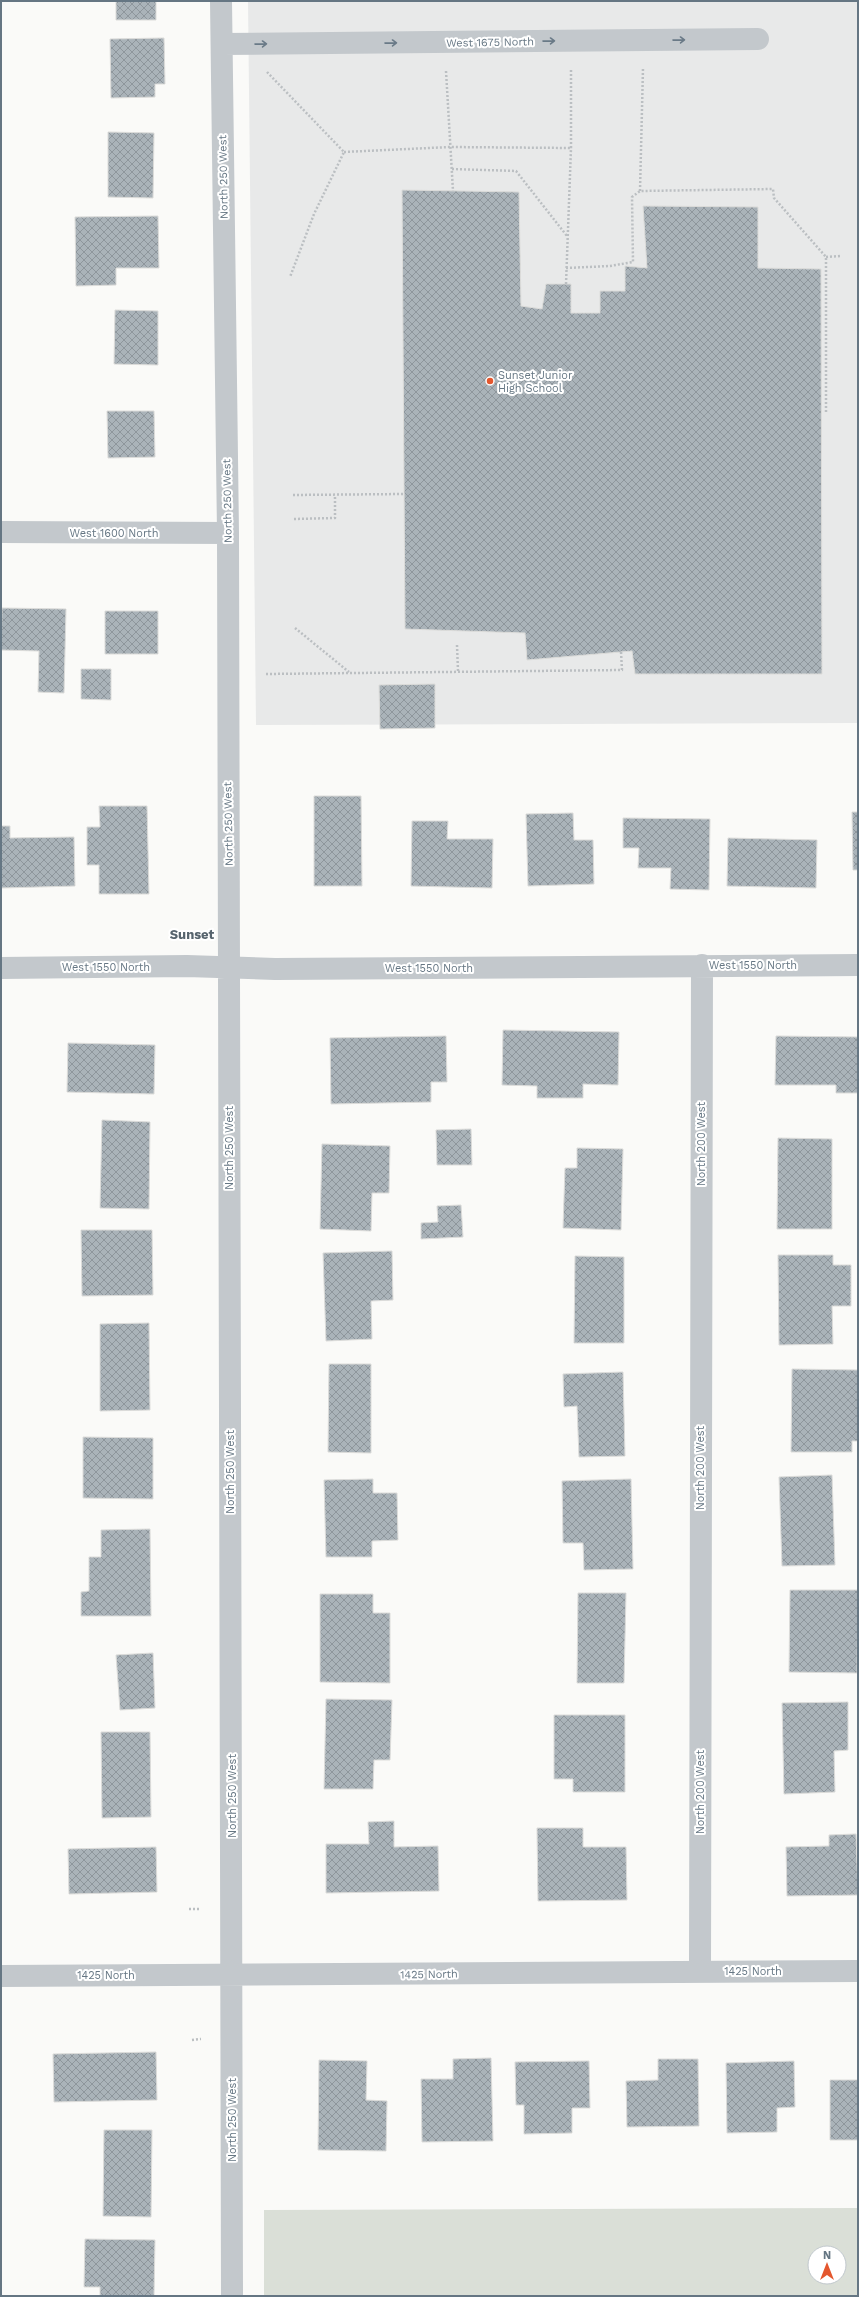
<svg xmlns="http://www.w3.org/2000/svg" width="859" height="2297" viewBox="0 0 859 2297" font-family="'Work Sans',sans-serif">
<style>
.built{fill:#e8e9e9}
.green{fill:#dadfd7;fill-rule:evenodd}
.building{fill:url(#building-cross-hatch);stroke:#dcdcda}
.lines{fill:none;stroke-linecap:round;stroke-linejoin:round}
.path{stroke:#bbbfc2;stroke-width:2.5;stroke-dasharray:2 2;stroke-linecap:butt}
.minor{stroke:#c3c8cc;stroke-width:22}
.oneway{stroke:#6a7a87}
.poi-dot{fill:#e4572e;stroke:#fff;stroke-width:1.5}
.labels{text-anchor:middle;stroke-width:4;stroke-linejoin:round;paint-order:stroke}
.street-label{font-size:11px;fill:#657683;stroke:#fff}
.poi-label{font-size:11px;fill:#657683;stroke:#fff;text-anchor:start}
.quarter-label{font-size:13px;font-weight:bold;fill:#57646e;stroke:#fff}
</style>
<defs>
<pattern id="building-cross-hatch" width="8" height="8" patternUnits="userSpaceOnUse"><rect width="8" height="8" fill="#aab3b9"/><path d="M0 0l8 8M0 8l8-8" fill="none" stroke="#8e969c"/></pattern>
</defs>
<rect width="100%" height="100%" fill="#fafaf8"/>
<path class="built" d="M248 1H858V723L256 725Z"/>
<path class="green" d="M858 2208V2296H264V2210ZM815 2253H839V2277H815Z"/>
<path class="building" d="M116 1H156V20H116Z
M164 38 165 84H155V97L111 98 110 39Z
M108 132 154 133 153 198 108 197Z
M402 190 519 192 521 306 542 309 546 284H571V313H600V291H625V266L647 268 643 206 758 207V268L821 269 822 674H635L632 651 527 660 525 633 405 629Z
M158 216 159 268H116V285L76 286 75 217Z
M115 310 158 311V365L114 364Z
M107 411H154L155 457 108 458Z
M2 608 66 609 64 693 38 692 39 651 1 650Z
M105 611H158V654H105Z
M81 669H111V700L81 699Z
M435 684V728L380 729 379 685Z
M314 796H361L362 886H314Z
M99 806H147L149 894H99V865H87V827H100Z
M852 812H858V870H853Z
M573 813 574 840H593L594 884 528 886 526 814Z
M623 818 710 819 709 890 670 889 671 868H638L639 848H623Z
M412 821H448L447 839H493L492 888 411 886Z
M1 826H10V838L74 837 75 886 1 888Z
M728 838 817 840 816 888 727 886Z
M503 1030 619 1032 618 1085 583 1084V1098H537V1086L502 1085Z
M446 1036 447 1082H431V1102L331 1104 330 1038Z
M776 1036 858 1037V1093H836V1085H775Z
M68 1043 155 1045 154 1094 67 1092Z
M102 1120 150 1122 149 1209 100 1208Z
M471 1129 472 1165H437L436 1130Z
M778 1138 832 1139V1229H777Z
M322 1144 390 1146 389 1193H372L371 1231 320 1229Z
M577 1148 623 1149 621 1230 563 1228 565 1168H577Z
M461 1205 463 1237 421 1239V1223L438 1222 437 1206Z
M81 1230H152L153 1295 82 1296Z
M392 1251 393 1300 371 1301 372 1339 326 1341 323 1253Z
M778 1255H833V1265H851V1306H832L833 1344 779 1345Z
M575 1256 624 1257V1343H574Z
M149 1323 150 1410 100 1411V1324Z
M329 1364H371V1453L328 1452Z
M792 1369 858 1370V1441H852V1452H791Z
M623 1372 625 1456 579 1457 577 1406 564 1407 563 1374Z
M83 1437 153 1438V1499L83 1498Z
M832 1475 835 1565 782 1566 779 1477Z
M373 1479V1493H397L398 1540 372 1541V1557H326L324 1480Z
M631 1479 633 1569 584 1570 583 1543H563L562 1481Z
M150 1529 151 1616H81V1592L89 1591V1557H101V1530Z
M790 1590H858L857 1673 789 1672Z
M578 1593H626L624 1683H577Z
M320 1594H373V1613H390V1683L320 1682Z
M153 1653 155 1708 120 1710 116 1655Z
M326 1699 392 1700 390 1760H374L373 1789H324Z
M848 1702V1750L834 1751 835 1792 784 1794 782 1703Z
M554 1715H625V1792H573V1779H554Z
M101 1732H150L151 1817 102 1818Z
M394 1821V1847L438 1846 439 1891 326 1893V1844H369L368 1822Z
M537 1828H583V1847H626L627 1900 538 1901Z
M856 1834 858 1895 787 1896 786 1847 829 1846V1835Z
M156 1847 157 1892 69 1894 68 1849Z
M156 2052 157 2100 54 2102 53 2054Z
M491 2058 493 2141 422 2142 421 2079H453V2059Z
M658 2059H698L699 2126 627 2127 626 2081 658 2080Z
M319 2060 367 2061 366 2100 387 2101 386 2151 318 2150Z
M589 2061 590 2108H572V2133L524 2134V2105H516L515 2062Z
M794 2061 795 2107 777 2108V2132L727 2133 726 2063Z
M830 2080H858V2140H830Z
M104 2130H152L151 2217 103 2216Z
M85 2239 155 2240 154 2296H100V2287H84Z"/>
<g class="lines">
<path class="path" d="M446 71 453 191
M267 72 344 152 314 214 290 277
M344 152 450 147 571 148
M452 169 516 171 567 236
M640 191 643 68
M826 257 840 256
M566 268 610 266 633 262 632 197 640 191 773 189 774 198 826 257V413
M566 284 571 148V69
M293 495 404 494
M294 519 335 518V495
M295 628 349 672
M457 645 458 671
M266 674 622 670 621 652
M189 1909H200
M192 2040 201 2039"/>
<path class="minor" d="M221 1 228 533 232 2296
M222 44 758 39
M1 532 228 533
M1 968 187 966 275 969 858 965
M700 1971 702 965
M1 1976 858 1971"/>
</g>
<defs><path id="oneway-shaft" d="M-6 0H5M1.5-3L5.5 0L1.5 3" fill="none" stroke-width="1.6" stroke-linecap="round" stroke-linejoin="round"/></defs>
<g class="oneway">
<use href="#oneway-shaft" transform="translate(679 40) rotate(-1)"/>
<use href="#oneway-shaft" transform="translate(549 41) rotate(-1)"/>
<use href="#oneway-shaft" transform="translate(391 43) rotate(-1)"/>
<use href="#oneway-shaft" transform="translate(261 44) rotate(-1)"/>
</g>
<circle class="poi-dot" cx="490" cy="381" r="4"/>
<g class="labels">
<g class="street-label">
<text transform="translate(490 42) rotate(-1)" y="4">West 1675 North</text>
<text transform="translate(223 177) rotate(-91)" y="4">North 250 West</text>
<text transform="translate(227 501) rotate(-91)" y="4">North 250 West</text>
<text x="114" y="537">West 1600 North</text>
<text transform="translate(228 824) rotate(-91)" y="4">North 250 West</text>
<text x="753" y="969">West 1550 North</text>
<text x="106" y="971">West 1550 North</text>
<text x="429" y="972">West 1550 North</text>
<text transform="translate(701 1144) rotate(-90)" y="4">North 200 West</text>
<text transform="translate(229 1148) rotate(-90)" y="4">North 250 West</text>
<text transform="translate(700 1468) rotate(-90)" y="4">North 200 West</text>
<text transform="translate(230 1472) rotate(-90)" y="4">North 250 West</text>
<text transform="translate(700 1792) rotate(-90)" y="4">North 200 West</text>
<text transform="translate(232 1796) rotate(-90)" y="4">North 250 West</text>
<text x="753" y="1975">1425 North</text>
<text transform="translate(429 1974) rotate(-1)" y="4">1425 North</text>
<text x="106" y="1979">1425 North</text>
<text transform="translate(232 2120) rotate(-90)" y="4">North 250 West</text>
</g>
<g class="poi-label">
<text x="498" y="379">Sunset Junior<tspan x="498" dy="13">High School</tspan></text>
</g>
<g class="quarter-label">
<text x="192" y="939">Sunset</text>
</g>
</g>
<rect width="859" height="2297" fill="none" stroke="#657683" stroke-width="4"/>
<g transform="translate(827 2265)"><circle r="19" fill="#ffffff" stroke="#c1c8cd"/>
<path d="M0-3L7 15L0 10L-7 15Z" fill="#e4572e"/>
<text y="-6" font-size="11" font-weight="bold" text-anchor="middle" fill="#657683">N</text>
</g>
</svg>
